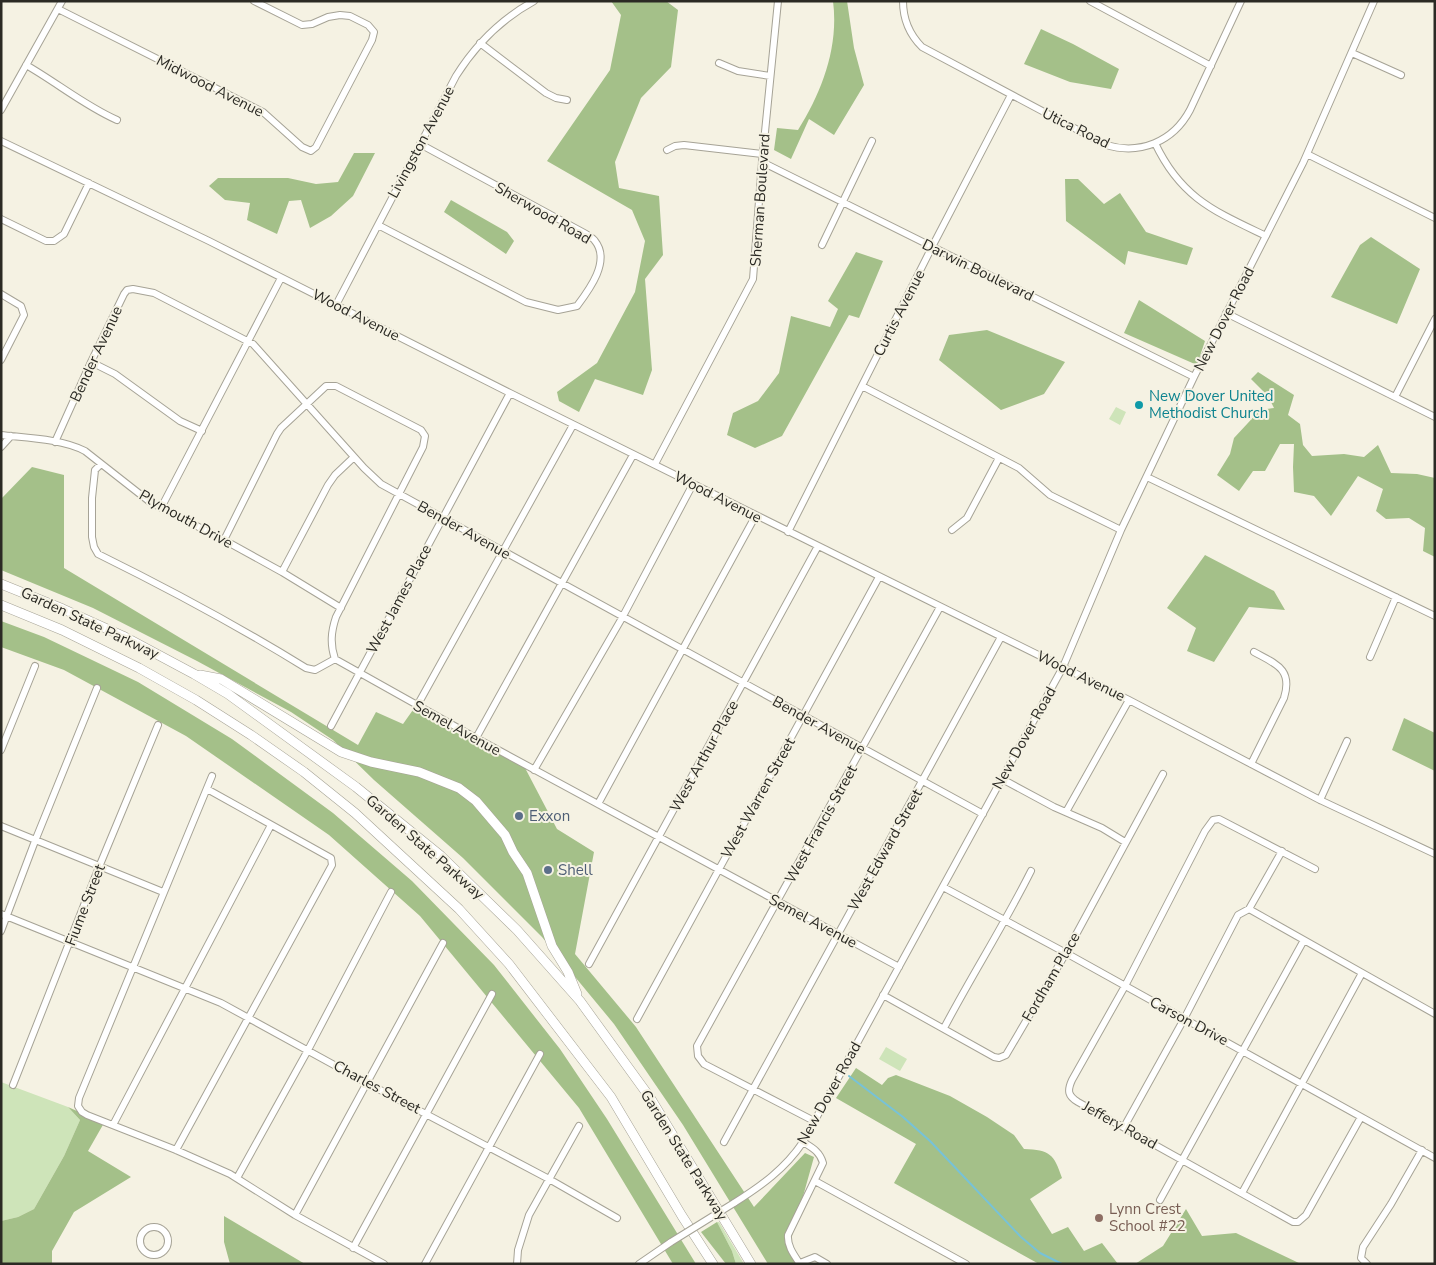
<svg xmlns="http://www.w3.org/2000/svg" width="1436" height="1265" viewBox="0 0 1436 1265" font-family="'Nunito Sans',sans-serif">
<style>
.green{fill:#cee4b9}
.forest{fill:#a4c089}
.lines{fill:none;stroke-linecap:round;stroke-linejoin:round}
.stream{stroke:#77c2d8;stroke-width:2}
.minor-casing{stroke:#a6a396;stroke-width:8}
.highway-casing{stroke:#a6a396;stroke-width:10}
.minor{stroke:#fff;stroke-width:6}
.highway{stroke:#fff;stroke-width:9}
.minor-bridge-casing{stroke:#a6a396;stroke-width:8;stroke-linecap:butt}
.minor-bridge{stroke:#fff;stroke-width:6}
.culture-dot{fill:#0f9aa8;stroke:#f5f2e3;stroke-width:2}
.service-dot{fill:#5c6f8a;stroke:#f5f2e3;stroke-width:2}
.education-dot{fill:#8d6e63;stroke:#f5f2e3;stroke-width:2}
.labels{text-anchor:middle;stroke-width:4;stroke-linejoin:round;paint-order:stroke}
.street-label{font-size:15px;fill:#2b2a24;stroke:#f5f2e3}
.culture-label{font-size:15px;fill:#0d838f;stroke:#f5f2e3;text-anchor:start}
.service-label{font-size:15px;fill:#4e5e75;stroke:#f5f2e3;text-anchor:start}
.education-label{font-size:15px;fill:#785e54;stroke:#f5f2e3;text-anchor:start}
</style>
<rect width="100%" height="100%" fill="#f5f2e3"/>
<path class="green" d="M1116 407 1126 412 1120 425 1109 419Z
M886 1047 907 1059 900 1071 879 1059Z
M1 1082 68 1107 80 1120 64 1156 34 1209 18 1217 1 1221Z
M717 1222H719L744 1264H736L732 1251Z"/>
<path class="forest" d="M611 1H666L678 10 671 67 641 98 615 162 619 188 659 196 663 255 645 279 652 370 643 395 595 379 579 412 559 401 557 392 597 363 635 292 645 241 632 210 547 161 610 70 621 15Z
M833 1H847L854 48 864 85 834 135 809 119 791 159 774 150 777 128 798 130C822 92 839 47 833 1Z
M1041 29 1073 44 1119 69 1111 89 1070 82 1024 64Z
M354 153H375L353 196 331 216 310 228 301 200 289 201 277 234 247 220 250 203 225 200 209 186 218 178H288L316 184 338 182Z
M1065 179H1078L1104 204 1120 193 1146 232 1193 248 1187 265 1128 251 1125 265 1066 221Z
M451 200 507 232 514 241 506 254 444 212Z
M1371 237 1420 269 1397 324 1331 297 1360 245Z
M856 252 883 261 859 318 849 315 782 436 755 448 727 435 733 413 758 401 779 373 791 316 830 327 838 309 828 301Z
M1139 300 1205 341 1197 365 1124 333Z
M987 330 1065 362 1044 394 1001 410 939 360 949 335Z
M1258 372 1294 395 1288 415 1300 424 1303 445 1312 456 1344 454 1364 457 1378 445 1391 473 1417 474 1435 478V557L1423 551 1425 528 1409 518 1386 519 1376 511 1383 489 1358 476 1331 516 1314 496 1294 492 1293 467 1294 444H1280L1265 471H1253L1239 491 1217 475 1230 454 1234 438 1260 410 1274 408 1268 396 1251 379Z
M32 467 64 475V568L358 745 376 712 403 724 415 707 524 766 557 829 594 852 575 954 636 1027 754 1207 805 1153 814 1157 790 1243 800 1264H768L683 1125 614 1024 542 937 463 858 374 780 333 740 291 712 197 661 93 608 1 570V499Z
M1205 555 1274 591 1285 610 1249 607 1214 662 1187 651 1196 628 1167 608Z
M1 621 44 637 138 682 232 739 333 813 412 881 494 965 560 1049 607 1119 696 1264H673L579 1108 420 916 329 835 186 736 64 670 1 647Z
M1404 718 1435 733V771L1392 750Z
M856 1068 882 1085 888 1078 896 1075 950 1096 987 1117 1014 1135 1024 1149C1050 1150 1054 1154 1062 1178L1030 1199 1052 1234 1068 1227 1084 1251 1102 1243 1118 1264H1039L894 1183 916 1144 836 1098Z
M68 1107 104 1123 88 1151 131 1177 74 1212 52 1251V1264H1V1221L18 1217 34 1209 64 1156 80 1120Z
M1186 1209 1202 1236 1236 1233 1301 1264H1135L1163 1246Z
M224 1216 305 1264H230L224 1242Z
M717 1222 732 1251 736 1264H726L701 1232Z"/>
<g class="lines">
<path class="stream" d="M849 1076 903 1117 930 1141 1021 1237 1040 1253 1062 1264"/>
<defs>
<path id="minor" d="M903 1C903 19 910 35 922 47L1106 145C1140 155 1173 142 1190 110L1241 1
M1090 1 1211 66
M58 9 263 112 302 147 311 151 316 147 372 40 374 32 368 25 350 16 340 15 328 17 312 24 302 25 254 1
M480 43 546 93 556 98 567 100
M1352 53 1401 75
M719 63 738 71 770 76
M26 65C56 82 85 106 117 120
M1 110 62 1
M1 141 209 241 510 393 1129 700 1320 800 1435 854
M1155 143C1181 198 1214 211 1266 236
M667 150 675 146 684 145 762 154
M1307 154 1435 218
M762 162 1194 377
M1 219 46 241H54L64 234 89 183
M378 225 526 302 558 310 577 306C589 290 611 261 595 241 593 238 589 236 586 234L420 144
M822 245 872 141
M1 294 21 306 24 315 1 360
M336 305 456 76C476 44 501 19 534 1
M1226 313 1435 417
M91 362 115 374 180 421 202 431
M862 386 1019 468 1050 495 1121 530
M1395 397 1435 319
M1 435C28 438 62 439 85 451L150 502 224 540 282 572 341 608
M55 442 91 362 124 294 127 290 133 289 154 293 253 344 364 468 381 484 983 814
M1 447 11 436
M101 464 95 470 92 498V537L94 547 98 554C169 589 238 626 306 668L315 670 335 659
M655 464 753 279 762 162 778 1
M1147 477 1435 616
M161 508 281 278
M952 530 967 518 999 458
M788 532 932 247 1011 95
M224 540 277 434 281 428 326 386H336L421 430 425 436 423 447 336 617C331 632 330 644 335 659
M282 572 328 485 335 475 354 457
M1370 657 1396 597
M335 659 476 738 899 967
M417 706 573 425
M331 726 510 393
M476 738 633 455
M1 750 35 666
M1251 764 1284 698C1293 669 1276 664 1254 652
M534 770 622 618 693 484
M212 776 79 1098 78 1106 82 1112 87 1115 176 1150 230 1174 295 1215 384 1264
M1002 779 1054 807 1102 828 1125 842
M1320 800 1347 741
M598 804 756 515
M1066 812 1129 700
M1 826 163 892
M1315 869 1219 819 1213 820 1205 831 1125 986 1072 1080C1067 1091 1068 1096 1078 1102L1293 1222H1298L1306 1215 1361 1117
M943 887 1066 953 1435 1158
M1249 909 1435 1014
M1 914 221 1003 367 1083 549 1179 617 1218
M1 931 35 841 97 688
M589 964 818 546
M883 995 994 1057 999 1058 1006 1055 1066 953 1163 774
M637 1019 879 577
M944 1028C972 975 1004 925 1031 871
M13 1085 99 867 158 725
M814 1121 704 1064 698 1056 697 1046 940 607
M113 1125 271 825
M1124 1127 1184 1019 1238 915 1249 909 1282 851
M724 1142 1001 637
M176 1150 332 865 331 858 207 789
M237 1178 308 1050 391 892
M815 1181 966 1264
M1242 1193 1362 973
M1160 1200 1304 940
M734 1203C761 1186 785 1169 803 1142L1063 667 1121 530 1194 377 1303 163 1374 1
M295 1215 443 943
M140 1241a14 14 0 1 1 28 0a14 14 0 1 1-28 0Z
M353 1248 492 994
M800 1263 815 1257 827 1264
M425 1264 540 1054
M517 1264 518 1250 529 1215 579 1126
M639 1264 671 1242
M800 1264C794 1255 787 1246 788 1235L823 1163C820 1152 813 1148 803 1142
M1367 1264 1361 1258 1363 1247 1391 1204 1422 1150"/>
<path id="highway" d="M1 584 63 609 123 636 194 674 228 694 356 787 441 856 517 930 580 1001 651 1099 751 1264
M1 605 62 630 139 668 196 700 251 735 304 772 355 813 459 909 509 964 611 1097 682 1216 713 1264
M200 675 221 679 341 752 371 762 419 772 459 788 476 801 505 835 513 852 527 873 552 946 568 972 577 994"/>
</defs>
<use href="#minor" class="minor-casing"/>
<use href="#highway" class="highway-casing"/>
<use href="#minor" class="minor"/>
<use href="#highway" class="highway"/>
<defs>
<path id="minor-bridge" d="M671 1242 734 1203"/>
</defs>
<use href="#minor-bridge" class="minor-bridge-casing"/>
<use href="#minor-bridge" class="minor-bridge"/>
</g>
<circle class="culture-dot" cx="1139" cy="405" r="5"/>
<g class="service-dot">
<circle cx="519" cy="816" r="5"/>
<circle cx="548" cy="870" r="5"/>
</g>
<circle class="education-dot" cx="1099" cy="1218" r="5"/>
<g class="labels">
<g class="street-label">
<text transform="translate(210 86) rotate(27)" y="5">Midwood Avenue</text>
<text transform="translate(1076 128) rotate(26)" y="5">Utica Road</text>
<text transform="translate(421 142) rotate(-62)" y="5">Livingston Avenue</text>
<text transform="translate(760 200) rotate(-86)" y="5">Sherman Boulevard</text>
<text transform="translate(543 213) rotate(30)" y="5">Sherwood Road</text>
<text transform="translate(978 270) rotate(26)" y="5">Darwin Boulevard</text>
<text transform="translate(899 313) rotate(-63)" y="5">Curtis Avenue</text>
<text transform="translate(356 315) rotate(27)" y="5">Wood Avenue</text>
<text transform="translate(1224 319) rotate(-63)" y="5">New Dover Road</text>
<text transform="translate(96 354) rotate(-65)" y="5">Bender Avenue</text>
<text transform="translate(718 497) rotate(27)" y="5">Wood Avenue</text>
<text transform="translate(186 519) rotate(29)" y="5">Plymouth Drive</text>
<text transform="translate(464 530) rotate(29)" y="5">Bender Avenue</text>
<text transform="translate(399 599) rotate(-62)" y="5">West James Place</text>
<text transform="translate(90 623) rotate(25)" y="5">Garden State Parkway</text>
<text transform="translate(1081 676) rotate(26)" y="5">Wood Avenue</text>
<text transform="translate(819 725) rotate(29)" y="5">Bender Avenue</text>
<text transform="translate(457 728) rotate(29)" y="5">Semel Avenue</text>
<text transform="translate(1024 738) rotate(-61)" y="5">New Dover Road</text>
<text transform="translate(704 756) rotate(-61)" y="5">West Arthur Place</text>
<text transform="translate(758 798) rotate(-61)" y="5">West Warren Street</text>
<text transform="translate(821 824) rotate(-61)" y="5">West Francis Street</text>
<text transform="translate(425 847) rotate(41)" y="5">Garden State Parkway</text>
<text transform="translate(885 850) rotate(-61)" y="5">West Edward Street</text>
<text transform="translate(85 905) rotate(-69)" y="5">Fiume Street</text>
<text transform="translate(813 921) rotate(28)" y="5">Semel Avenue</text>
<text transform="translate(1051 977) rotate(-60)" y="5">Fordham Place</text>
<text transform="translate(1189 1021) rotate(28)" y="5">Carson Drive</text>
<text transform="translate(377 1087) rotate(28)" y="5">Charles Street</text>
<text transform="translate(829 1093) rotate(-61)" y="5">New Dover Road</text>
<text transform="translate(1120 1125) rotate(29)" y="5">Jeffery Road</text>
<text transform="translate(684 1155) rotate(58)" y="5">Garden State Parkway</text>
</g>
<g class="culture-label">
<text x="1149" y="401">New Dover United<tspan x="1149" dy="17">Methodist Church</tspan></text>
</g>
<g class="service-label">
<text x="529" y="821">Exxon</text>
<text x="558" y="875">Shell</text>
</g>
<g class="education-label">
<text x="1109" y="1214">Lynn Crest<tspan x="1109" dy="17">School #22</tspan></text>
</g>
</g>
<rect width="1436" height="1265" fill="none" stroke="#2b2a24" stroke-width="5"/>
</svg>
